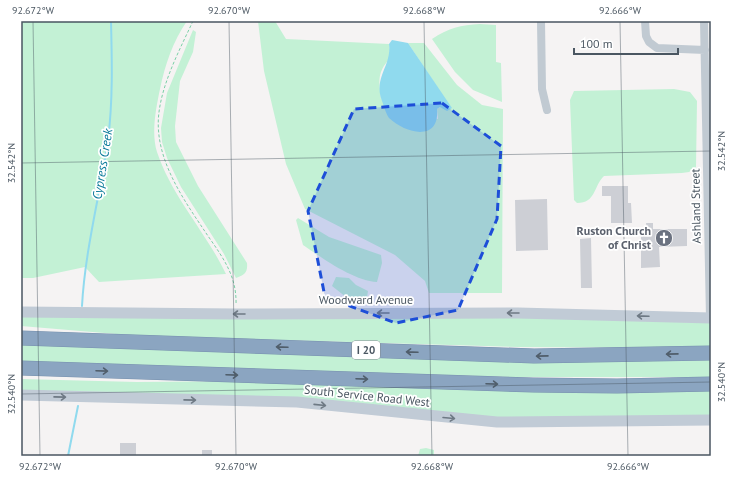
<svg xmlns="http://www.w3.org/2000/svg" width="732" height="477" viewBox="0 0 732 477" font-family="'PT Sans',sans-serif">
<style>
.green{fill:#c3f1d5}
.water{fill:#90daee}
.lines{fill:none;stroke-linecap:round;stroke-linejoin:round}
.stream{stroke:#90daee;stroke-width:2}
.building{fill:#cdcfd5}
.motorway-casing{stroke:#7690ad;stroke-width:15}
.path{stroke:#7ad0a6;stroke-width:1;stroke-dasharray:3 2;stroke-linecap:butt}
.minor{stroke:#c1cad2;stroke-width:8}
.secondary{stroke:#c1cbd6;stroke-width:11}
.motorway{stroke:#8ba5c1;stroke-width:14}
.oneway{stroke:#6e7984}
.oneway2{stroke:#505e6b}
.marked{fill:#1d4ed8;fill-opacity:0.2;stroke:#1d4ed8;stroke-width:3;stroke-dasharray:8 5;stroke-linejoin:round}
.ticks{fill:none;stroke:#4a5661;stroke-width:1;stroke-opacity:0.45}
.labels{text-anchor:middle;stroke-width:3.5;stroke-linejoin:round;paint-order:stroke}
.shield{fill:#fff;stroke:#808990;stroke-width:1}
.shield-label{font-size:11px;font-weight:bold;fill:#4a5661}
.street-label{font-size:12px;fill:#4a5661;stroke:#fff}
.worship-label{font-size:12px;font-weight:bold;fill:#5b616d;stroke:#fff;text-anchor:end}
.water-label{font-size:13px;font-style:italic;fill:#0c7c9b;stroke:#fff}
.neatline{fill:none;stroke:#4a5661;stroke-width:1.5}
.ticks-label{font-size:10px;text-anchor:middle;fill:#4a5661}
</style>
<rect width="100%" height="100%" fill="#f5f3f3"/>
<path class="green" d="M21 21H187C173 41 165 65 160 89 156 108 151 133 157 152 172 197 206 232 226 274L99 282 85 267 33 278H21Z
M258 21H275L286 39 389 44C392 63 386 59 381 72 378 80 380 90 381 99L438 119 437 109 440 107 451 108 408 43H424L457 85 482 105 503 109 502 293H429L425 281 395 255 305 209 286 164 264 71Z
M480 24 496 25V62L501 63 502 102 473 90 455 72 432 39C448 28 461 25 480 24Z
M193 30 196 32 193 52 180 81 175 126 176 142 198 186 247 263C248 273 244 275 236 278L224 254 181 187 167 158 162 142 161 128 167 93Z
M674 89 690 92 697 101 696 167 689 172 682 173 604 176C593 187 596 203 577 203L574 200 570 100 574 91Z
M298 218 329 237 381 255 382 263 377 282C354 281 322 258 303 245L296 220Z
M336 277 349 278 356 285 368 291 367 297H346L332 286Z
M21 316 558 318 711 323V348L519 347 140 336 21 326Z
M21 345 670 361 711 360V377H510L21 362Z
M21 379 137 382 250 381 711 389V417L506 418 21 391Z
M426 448 434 450V456H418L420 449Z"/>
<path class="water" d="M392 40 408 43 452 108 447 111 440 107 437 109C440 142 406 134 389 118 386 114 384 106 382 101 373 77 392 66 389 44Z"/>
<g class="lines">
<path class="stream" d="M82 306C85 250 100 195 108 140 113 100 112 61 111 21
M68 456 78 406"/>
</g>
<path class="building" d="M602 186H628V203H631L632 223H611V196H602Z
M547 199 548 250 516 251 515 200Z
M646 223H653V229H687V246L659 247 660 267 641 268V231L647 230Z
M591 238 592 288H581L580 239Z
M120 443H136V456H120Z
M202 450H212V456H202Z"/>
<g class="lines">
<defs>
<path id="motorway" d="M21 338 534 356 711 353
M21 368 533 385 617 386 711 384"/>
</defs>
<use href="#motorway" class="motorway-casing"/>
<path class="path" d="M193 21C180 49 163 81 159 112 153 158 184 200 208 236 224 259 237 277 236 305"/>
<path class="minor" d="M541 21 542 89 547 110
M645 21 646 36 649 42 657 48 705 50
M704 21 710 318"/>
<path class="secondary" d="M21 312 236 314 518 313 711 318
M21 395 297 402 497 422 711 420"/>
<use href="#motorway" class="motorway"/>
</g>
<defs><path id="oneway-shaft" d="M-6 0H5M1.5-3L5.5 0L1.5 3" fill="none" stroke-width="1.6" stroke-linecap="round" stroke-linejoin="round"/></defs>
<g class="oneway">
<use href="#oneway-shaft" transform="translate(383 313) rotate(180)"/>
<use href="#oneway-shaft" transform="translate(513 313) rotate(180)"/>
<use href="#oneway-shaft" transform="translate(239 314) rotate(-180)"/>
<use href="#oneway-shaft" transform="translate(643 316) rotate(-178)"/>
<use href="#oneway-shaft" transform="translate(60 397) rotate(1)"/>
<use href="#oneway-shaft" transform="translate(190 400) rotate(1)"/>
<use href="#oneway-shaft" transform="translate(320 405) rotate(6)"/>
<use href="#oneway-shaft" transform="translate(449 418) rotate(5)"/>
</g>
<g class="oneway2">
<use href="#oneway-shaft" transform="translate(282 347) rotate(-178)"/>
<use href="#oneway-shaft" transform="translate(412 352) rotate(-178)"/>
<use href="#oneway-shaft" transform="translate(672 354) rotate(179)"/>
<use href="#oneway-shaft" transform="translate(542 356) rotate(179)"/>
<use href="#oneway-shaft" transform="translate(102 371) rotate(2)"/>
<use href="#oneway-shaft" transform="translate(232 375) rotate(2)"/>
<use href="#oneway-shaft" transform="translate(362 379) rotate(2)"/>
<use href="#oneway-shaft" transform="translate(492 384) rotate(2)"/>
</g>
<path class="marked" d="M442 103 501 146 497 219 458 310 396 323 325 297 308 211 354 109Z"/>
<path class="ticks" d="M33 21 40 456M229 21 236 456M424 21 432 456M620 21 628 456M21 163 711 151M21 394 711 382"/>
<defs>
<symbol id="church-disc" viewBox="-11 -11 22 22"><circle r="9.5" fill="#6b7280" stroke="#fff"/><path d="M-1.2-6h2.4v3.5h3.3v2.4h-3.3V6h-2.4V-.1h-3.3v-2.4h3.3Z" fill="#fff"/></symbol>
</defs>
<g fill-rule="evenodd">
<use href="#church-disc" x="654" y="228" width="20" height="20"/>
</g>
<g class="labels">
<rect class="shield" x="352" y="341" width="28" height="18" rx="3"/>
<g class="shield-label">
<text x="366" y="354">I 20</text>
</g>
<g class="street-label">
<text transform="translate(696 206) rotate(-91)" y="4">Ashland Street</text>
<text x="366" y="304">Woodward Avenue</text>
<text transform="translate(367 396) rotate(6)" y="4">South Service Road West</text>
</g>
<g class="worship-label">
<text x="651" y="235">Ruston Church<tspan x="651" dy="14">of Christ</tspan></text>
</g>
<g class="water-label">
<text transform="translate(102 164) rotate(-81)" y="5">Cypress Creek</text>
</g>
</g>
<rect width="732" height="477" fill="none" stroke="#ffffff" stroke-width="44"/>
<path d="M574 48v6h104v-6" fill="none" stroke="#4a5661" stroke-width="2"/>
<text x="580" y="48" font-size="12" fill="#4a5661" stroke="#ffffff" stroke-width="3" paint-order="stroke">100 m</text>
<rect x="22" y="22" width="688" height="433" class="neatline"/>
<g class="ticks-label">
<text x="33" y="14">92.672°W</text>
<text x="229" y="14">92.670°W</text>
<text x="424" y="14">92.668°W</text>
<text x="620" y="14">92.666°W</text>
<text transform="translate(721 151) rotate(-90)" y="4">32.542°N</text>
<text transform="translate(11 163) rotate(-90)" y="4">32.542°N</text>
<text transform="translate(721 382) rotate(-90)" y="4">32.540°N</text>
<text transform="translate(11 394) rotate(-90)" y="4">32.540°N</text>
<text x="40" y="470">92.672°W</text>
<text x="236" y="470">92.670°W</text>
<text x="432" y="470">92.668°W</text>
<text x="628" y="470">92.666°W</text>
</g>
</svg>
